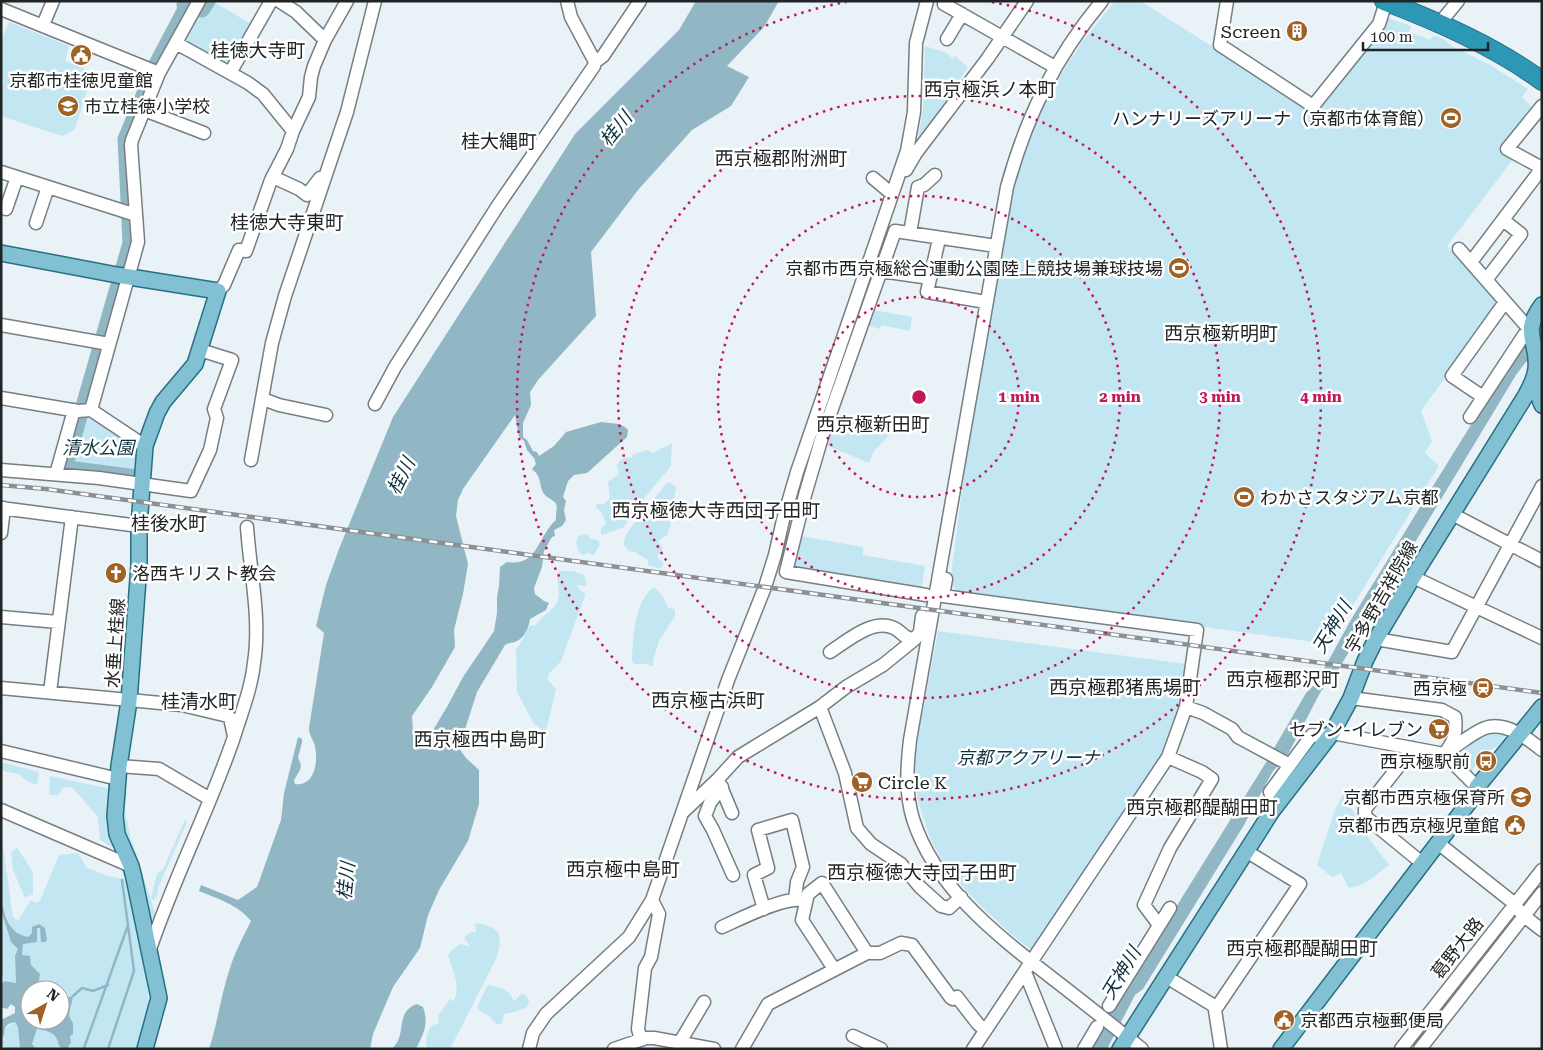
<svg xmlns="http://www.w3.org/2000/svg" width="1543" height="1050" viewBox="0 0 1543 1050" font-family="'Roboto Serif','Noto Sans JP',serif">
	<style>
		.green { fill: #c3e6f3 }
		.water { fill: #91b7c5; fill-rule: evenodd }
		.lines { fill: none; stroke-linecap: round; stroke-linejoin: round }
		.stream { stroke: #91b7c5; stroke-width: 2.5 }
		.river { stroke: #91b7c5; stroke-width: 15 }
		.minor-casing { stroke: #767e81; stroke-width: 15 }
		.major-casing { stroke: #296f83; stroke-width: 18 }
		.highway-casing { stroke: #296f83; stroke-width: 20 }
		.minor { stroke: #fff; stroke-width: 12 }
		.major { stroke: #81c1d3; stroke-width: 15 }
		.highway { stroke: #2d97b6; stroke-width: 18 }
		.rail-casing { stroke: #8a9093; stroke-width: 4.5 }
		.rail { stroke: #fff; stroke-width: 2.5; stroke-dasharray: 8; stroke-linecap: butt }
		.ring { fill: none; stroke: #c2185b; stroke-width: 2.5; stroke-dasharray: 2.5 5 }
		.labels { text-anchor: middle; dominant-baseline: central; stroke-width: 5; stroke-linejoin: round; paint-order: stroke }
		.poi-label { font-size: 18px; fill: #212425; stroke: #fff; text-anchor: end }
		.park-label { font-size: 18px; font-style: italic; fill: #0f333f; stroke: #fff }
		.street-label { font-size: 18px; fill: #212425; stroke: #fff }
		.neighbourhood-label { font-size: 19px; fill: #212425; stroke: #fff }
		.water-label { font-size: 19px; font-style: italic; fill: #0c313c; stroke: #fff }
		.centre { fill: #c2185b; stroke: #fff; stroke-width: 2.5 }
		.ring-label { font-size: 15px; text-anchor: middle; font-weight: bold; fill: #c2185b; stroke: #fff; stroke-width: 5; stroke-linejoin: round; paint-order: stroke }
	</style>
	<rect width="100%" height="100%" fill="#e9f2f6"/>
	<path class="green" d="M210,1H212L253,25L231,65L225,67L186,44L185,39L200,12L204,11Z
		M1115,1H1140L1313,110L1388,18L1411,26L1409,32L1430,40L1433,36C1440,36 1448,41 1452,46L1490,65L1528,89L1522,97L1534,109L1500,146L1514,158L1447,246L1498,305L1421,411L1432,441L1425,453L1439,466L1329,644L958,593L950,582L969,437L1001,251L1020,165L1036,120L1057,81L1082,42Z
		M9,22L69,46L65,61L93,72L75,129L62,136L1,116V41Z
		M925,46L947,53L953,59L955,56L968,67L958,82L962,86L921,142L918,140L923,110Z
		M872,310L912,317L910,331L881,325L880,329L866,325Z
		M836,415L897,427L874,451L869,463L826,445Z
		M83,416H86L136,445L140,453L138,474L69,465Z
		M672,443L671,466L642,501L638,509L623,528C615,529 608,535 601,534V529L606,523L602,513L596,507V504H604L610,498L608,482L618,475L619,470L616,466L621,460L627,457L632,458L633,454L648,450L653,453Z
		M670,482L676,487L670,527L667,535L658,541L663,549L657,557L664,563L660,569L648,565V560L635,552L629,551L623,544L626,535L635,522H644L648,514L647,508L665,485Z
		M587,534L591,539L598,540L600,544L594,555L588,553L583,555L579,552L576,543L578,536Z
		M800,536L863,547V555L925,566L922,586L917,589L792,567Z
		M559,571H573L584,575L587,586L576,585L580,590L585,593V596L561,661L549,674L547,679L556,689L545,735L539,727L534,724L517,692L516,649C523,642 525,633 530,625L535,626C541,615 555,611 558,599C561,590 555,580 559,571Z
		M654,587L662,595L668,608L675,609V616L659,641L653,660V666H651L648,664H634L632,661C633,638 634,602 654,587Z
		M938,631L1186,664L1178,716L1163,755L1032,950L1012,935L977,902L951,874L944,864L930,838L918,801L915,779L916,749Z
		M1494,734L1506,735L1499,745L1486,753L1471,771L1462,763C1459,747 1481,735 1494,734Z
		M1,762L39,772L37,784C27,785 23,774 14,773C9,772 6,772 1,770Z
		M50,776L111,789L120,852L100,840L98,817L72,787L63,788L58,796L49,794Z
		M125,789L127,792L125,812L130,835L156,916L149,923L123,826L122,811Z
		M1343,794L1370,840L1389,865C1378,873 1362,889 1348,887L1341,873L1332,877L1317,865L1334,812Z
		M185,820L187,822L158,888L157,896L154,900L151,898L157,874L163,869Z
		M1,832L13,917L18,921C23,914 25,907 31,900L37,903L40,901L59,855L78,853L87,868L108,876L130,880L148,991L149,1017L137,1049H70L68,1047L73,1023L69,1016L72,1006L61,1005L60,1007V990H32L31,988L39,981L31,965L22,955L23,943L37,928H40L47,939L45,928L39,924L33,927L32,933L28,937L21,935L10,927L1,899Z
		M17,848L26,861L33,873V894L25,898L13,870L11,852Z
		M1,910L11,941L19,949L15,956L16,983L5,981L1,984L4,980L1,972Z
		M475,923C501,927 504,934 496,959L450,1049H427C425,1038 427,1025 439,1023L438,1016L450,999L454,1001C461,987 453,970 448,956L451,951L460,944L470,946L464,938L471,932H476Z
		M490,985C504,989 507,988 514,1001L521,994L526,995L529,1001L527,1007L514,1012L504,1014L502,1024H496L489,1016L478,1010V1005L487,986Z
		M15,1022L18,1027L20,1049H6L1,1044C1,1034 5,1025 15,1022Z
		M37,1029C49,1031 57,1033 59,1046L63,1049H36L32,1044Z"/>
	<path class="water" d="M696,1H779L764,27L727,66L749,77L731,106L692,130L638,190L591,252L596,316L538,380L530,392L531,405L523,423V437L527,440L533,451L537,452L539,456L554,446L566,432L601,422L619,424L625,427L628,430L627,437L587,473L574,475L568,481L563,497L566,501L564,510L566,520L562,526L554,530L555,536L552,537L544,551L542,567L534,588L535,594L544,601L549,603L546,610L530,619C529,627 525,637 517,641C513,643 510,642 505,645L477,692L459,748L466,758L479,770V804L468,841L439,890L428,915L420,948L393,987L373,1034L370,1049H209C218,1022 221,994 230,968C235,952 243,937 251,921C237,904 218,899 199,891L201,885L238,900L257,887L281,820L284,793L298,737L302,739V743L298,757L301,765L300,770L294,780L295,784C316,787 319,758 314,743C312,738 309,734 309,728L324,633L316,626L326,585L339,549L393,417L575,134L679,30ZM515,415L519,437L524,441L527,450L534,458L536,464L532,469C543,478 538,484 544,494C547,498 554,500 556,504C558,509 555,515 556,520C537,537 538,567 507,562L500,567L499,586L497,597V613L494,631L463,677L448,705L432,732L418,741L413,732L412,716L432,687L455,647L454,630L463,594L468,564L456,516L458,500L463,489Z
		M1542,319V348L1525,363L1516,375L1335,675L1321,691L1286,758L1273,771L1244,825L1143,989L1135,995L1107,1049H1089L1114,1006L1134,979L1168,920L1265,764L1306,693L1316,683L1352,618L1425,499L1487,399L1499,382L1506,376L1517,355Z
		M1,899C6,917 7,932 28,937L32,933V927L39,924L45,928L47,940L45,942H41L40,928H37V942L23,944L22,955L30,956L31,965L40,974L39,981L30,990V1020H60L62,999L73,996L69,1016L73,1023V1034L70,1036L71,1043L68,1047L70,1049H63L59,1046C57,1033 49,1031 37,1029L32,1044L36,1049H20L18,1027L15,1022L8,1024L5,1028L4,1035L1,1038V1020L15,1013V1007L11,1004L7,1009L1,1007V984L5,981L16,983L15,956L18,949L11,942L1,910Z
		M417,1004L423,1007C429,1024 424,1033 416,1049H392C395,1045 398,1042 399,1038C404,1023 399,1011 417,1004Z"/>
	<g class="lines">
		<path class="stream" d="M73,996L82,988L93,991L108,985
			M84,1048L127,928
			M108,1049L134,971L122,880"/>
		<path class="river" d="M202,10L208,1
			M136,477L68,468L66,465L130,243L125,139L156,64L185,9L184,5"/>
		<g class="minor-casing">
			<path id="minor" d="M279,1L296,12L325,40
				M567,1L571,17L595,62
				M945,1L944,4L1055,67
				M1102,1C1055,58 1027,115 1007,187L910,740C907,766 905,793 913,819C935,888 997,935 1052,978C1082,1001 1112,1025 1142,1049
				M1227,1L1220,45L1313,106L1379,24L1386,2
				M1,9L159,73
				M1439,24L1458,1
				M43,25L53,1
				M947,39L962,14
				M176,43L248,83L263,94L293,131
				M230,73L271,1
				M1542,106L1507,149L1542,168
				M144,110L204,133
				M906,170L916,153L988,58L1027,1
				M1,172L136,215
				M273,177L299,189L307,195L320,178
				M873,178L892,194
				M6,209L17,177
				M36,223L48,187
				M910,233L918,187L924,185L935,175
				M939,239L927,292L986,302
				M1459,249L1530,330L1524,335L1470,417
				M1471,262L1542,168
				M881,271L930,278
				M1486,280L1521,234L1503,220
				M218,291L224,285L239,250L246,251L271,180L287,149L293,131L309,97L311,77L314,66L325,40L347,1
				M1,325L109,344
				M1483,397L1452,376L1505,302
				M1,398L78,411L91,410
				M263,399L279,405L326,415
				M375,404L395,367L497,207L594,66L595,62L603,56L640,1
				M145,446L91,410L138,242L131,145L132,140L159,73L199,1
				M251,460L272,343L285,296L347,112L375,1
				M1,470L99,478L191,491L210,450L217,418L214,409L232,360L200,350
				M56,474L74,410
				M1,508L139,526
				M1452,514L1542,561
				M1,533L4,508
				M1413,577L1542,638
				M946,579L943,596L1197,630L1186,707L1168,757L973,1049
				M926,595L786,572L805,495L822,437L895,231L996,246
				M1,617L58,622
				M1376,639L1452,652L1542,486
				M830,652C847,641 873,618 894,628C904,633 902,638 915,639
				M1,688L182,705L228,716L230,718L234,736
				M50,692L72,517
				M1351,698L1442,710L1455,717C1457,733 1454,742 1444,754
				M820,707L845,773L857,828L871,844L901,864L920,887L941,906L949,908L961,897
				M1186,707L1203,713L1232,729L1238,737L1290,765
				M1413,748L1365,809V814L1367,818L1422,863
				M1,751L118,779
				M1448,751C1460,744 1472,733 1485,728C1506,721 1527,738 1542,750
				M119,766L159,769L210,799
				M719,782L732,813
				M722,787L710,803L705,816L713,830L733,875
				M1276,805L1270,792L1312,735L1321,736L1332,733L1444,754L1477,787
				M1,810L131,866
				M682,813L718,779L738,757L820,707L846,687L883,665L915,639L920,632L922,616
				M1438,843L1510,900L1524,916L1542,930
				M764,909L754,875L768,868L758,830L792,820L803,867L797,882L795,899
				M1159,925L1144,905L1170,848L1212,779L1202,772L1168,757
				M722,927C740,919 783,897 801,900
				M149,952C173,880 208,812 233,740C241,714 251,690 254,663C261,618 250,572 247,527
				M834,969L802,920L808,894L822,883L867,953
				M1025,972L1056,1049
				M1165,976L1216,1007
				M1109,1006L1170,908
				M853,1036L881,1049
				M641,1040L638,1029L645,968L651,957L659,914L652,900
				M680,1042L704,1002
				M529,1049L533,1033L546,1014L629,937L652,900L728,680L765,587L775,555L783,520L797,472L907,151L914,112L916,43L927,1
				M614,1049L646,1038H654L714,1049
				M742,1049L768,1004L867,953H880L901,943L912,945L951,998L953,999L957,997L978,1024L985,1030
				M1084,1049L1097,1027
				M1221,1049L1215,1010L1300,884L1246,851
				M1401,1049L1542,870
				M1420,1049L1542,893"/>
		</g>
		<g class="major-casing">
			<path id="major" d="M1,253L117,275L218,291L195,364L163,402L157,413L145,446L139,526V565L129,701L119,766L115,816L117,834L131,866L134,878L159,998L145,1049
				M1533,380L1542,405
				M1120,1049L1272,811L1332,733L1351,698L1365,661L1376,639L1413,577L1526,395C1530,387 1535,379 1536,369C1539,339 1520,335 1542,305
				M1281,1049L1473,797L1477,787L1542,707"/>
		</g>
		<g class="highway-casing">
			<path id="highway" d="M1384,1C1437,21 1496,47 1542,81"/>
		</g>
		<use href="#minor" class="minor"/>
		<use href="#major" class="major"/>
		<use href="#highway" class="highway"/>
		<g class="rail-casing">
			<path id="rail" d="M1,485L46,489L1542,693"/>
		</g>
		<use href="#rail" class="rail"/>
	</g>
	<g class="ring">
		<circle cx="919" cy="397" r="100"/>
		<circle cx="919" cy="397" r="201"/>
		<circle cx="919" cy="397" r="301"/>
		<path d="M992 2A402 402 0 1 1 846 2"/>
	</g>
	<defs>
		<g id="building-disc" transform="scale(1.125)"><circle r="9.5" fill="#9f6226" stroke="#fff"/><path d="M-4-6H4V6H1V3H-1V6H-4ZM-2.5-4.3h1.7v1.8h-1.7ZM.8-4.3h1.7v1.8H.8ZM-2.5-1h1.7V.8h-1.7ZM.8-1h1.7V.8H.8Z" fill="#fff"/></g>
		<g id="civic-disc" transform="scale(1.125)"><circle r="9.5" fill="#9f6226" stroke="#fff"/><path d="M-.6-6.5H3V-4.5H.6V-3L4-1V1h2V6H-6V1h2V-1L-.6-3ZM-1.2 2.5V6h2.4V2.5Z" fill="#fff"/></g>
		<g id="school-disc" transform="scale(1.125)"><circle r="9.5" fill="#9f6226" stroke="#fff"/><path d="M0-5L7-2L0 1L-7-2ZM-4 1L0 2.5L4 1V4Q0 6-4 4Z" fill="#fff"/></g>
		<g id="stadium-disc" transform="scale(1.125)"><circle r="9.5" fill="#9f6226" stroke="#fff"/><path d="M0-5a6.5 5 0 1 0 0 10a6.5 5 0 1 0 0-10ZM-3.5-1.8h7v3.6h-7Z" fill="#fff"/></g>
		<g id="church-disc" transform="scale(1.125)"><circle r="9.5" fill="#9f6226" stroke="#fff"/><path d="M-1.2-6h2.4v3.5h3.3v2.4h-3.3V6h-2.4V-.1h-3.3v-2.4h3.3Z" fill="#fff"/></g>
		<g id="station-disc" transform="scale(1.125)"><circle r="9.5" fill="#9f6226" stroke="#fff"/><path d="M-3-6H3Q5-6 5-4V2Q5 4 3 4L4.5 6H3L1.5 4h-3L-3 6H-4.5L-3 4Q-5 4-5 2V-4Q-5-6-3-6ZM-3.5-4v3h7v-3ZM-3.5 1v1.5H-2V1ZM2 1v1.5H3.5V1Z" fill="#fff"/></g>
		<g id="supermarket-disc" transform="scale(1.125)"><circle r="9.5" fill="#9f6226" stroke="#fff"/><path d="M-6-5.5h2.5l.6 2H6L4.5 2H-2.5L-4.4-4H-6ZM-1.5 3.2a1.3 1.3 0 1 0 .1 0ZM3 3.2a1.3 1.3 0 1 0 .1 0Z" fill="#fff"/></g>
		<g id="bus-disc" transform="scale(1.125)"><circle r="9.5" fill="#9f6226" stroke="#fff"/><path d="M-5-6H5V4H4V6H2V4H-2V6H-4V4H-5ZM-3.5-4V0h7V-4ZM-3.5 1.2v1.5H-2V1.2ZM2 1.2v1.5H3.5V1.2Z" fill="#fff"/></g>
	</defs>
	<g fill-rule="evenodd">
		<use href="#building-disc" x="1297" y="31"/>
		<use href="#civic-disc" x="81" y="55"/>
		<use href="#school-disc" x="68" y="106"/>
		<use href="#stadium-disc" x="1451" y="118"/>
		<use href="#stadium-disc" x="1179" y="268"/>
		<use href="#stadium-disc" x="1244" y="497"/>
		<use href="#church-disc" x="116" y="573"/>
		<use href="#station-disc" x="1483" y="688"/>
		<use href="#supermarket-disc" x="1439" y="729"/>
		<use href="#bus-disc" x="1486" y="761"/>
		<use href="#supermarket-disc" x="862" y="782"/>
		<use href="#school-disc" x="1521" y="797"/>
		<use href="#civic-disc" x="1515" y="825"/>
		<use href="#civic-disc" x="1284" y="1020"/>
	</g>
	<g class="labels">
		<g class="poi-label">
			<text x="1281" y="31">Screen</text>
			<text x="81" y="80" text-anchor="middle">京都市桂徳児童館</text>
			<text x="84" y="106" text-anchor="start">市立桂徳小学校</text>
			<text x="1435" y="118">ハンナリーズアリーナ（京都市体育館）</text>
			<text x="1163" y="268">京都市西京極総合運動公園陸上競技場兼球技場</text>
			<text x="1260" y="497" text-anchor="start">わかさスタジアム京都</text>
			<text x="132" y="573" text-anchor="start">洛西キリスト教会</text>
			<text x="1467" y="688">西京極</text>
			<text x="1423" y="729">セブン-イレブン</text>
			<text x="1470" y="761">西京極駅前</text>
			<text x="878" y="782" text-anchor="start">Circle K</text>
			<text x="1505" y="797">京都市西京極保育所</text>
			<text x="1499" y="825">京都市西京極児童館</text>
			<text x="1300" y="1020" text-anchor="start">京都西京極郵便局</text>
		</g>
		<g class="park-label">
			<text x="98" y="447">清水公園</text>
			<text x="1028" y="757">京都アクアリーナ</text>
		</g>
		<g class="street-label">
			<text transform="translate(1381 597) rotate(-60)">宇多野吉祥院線</text>
			<text transform="translate(115 643) rotate(-86)">水垂上桂線</text>
			<text transform="translate(1457 948) rotate(-52)">葛野大路</text>
		</g>
		<g class="neighbourhood-label">
			<text x="258" y="50">桂徳大寺町</text>
			<text x="990" y="89">西京極浜ノ本町</text>
			<text x="499" y="141">桂大縄町</text>
			<text x="781" y="158">西京極郡附洲町</text>
			<text x="287" y="222">桂徳大寺東町</text>
			<text x="1221" y="333">西京極新明町</text>
			<text x="873" y="424">西京極新田町</text>
			<text x="716" y="510">西京極徳大寺西団子田町</text>
			<text x="169" y="523">桂後水町</text>
			<text x="1283" y="679">西京極郡沢町</text>
			<text x="1125" y="687">西京極郡猪馬場町</text>
			<text x="708" y="700">西京極古浜町</text>
			<text x="199" y="701">桂清水町</text>
			<text x="480" y="739">西京極西中島町</text>
			<text x="1202" y="807">西京極郡醍醐田町</text>
			<text x="623" y="869">西京極中島町</text>
			<text x="922" y="872">西京極徳大寺団子田町</text>
			<text x="1302" y="948">西京極郡醍醐田町</text>
		</g>
		<g class="water-label">
			<text transform="translate(616 129) rotate(-51)">桂川</text>
			<text transform="translate(401 476) rotate(-63)">桂川</text>
			<text transform="translate(1332 627) rotate(-59)">天神川</text>
			<text transform="translate(346 881) rotate(-84)">桂川</text>
			<text transform="translate(1121 973) rotate(-59)">天神川</text>
		</g>
	</g>
	<circle cx="919" cy="397" r="8" class="centre"/>
	<g class="ring-label">
		<text x="1019" y="402">1 min</text>
		<text x="1120" y="402">2 min</text>
		<text x="1220" y="402">3 min</text>
		<text x="1321" y="402">4 min</text>
	</g>
	<rect width="1543" height="1050" fill="none" stroke="#212425" stroke-width="5"/>
	<g transform="translate(45 1005) rotate(39)"><circle r="24" fill="#ffffff" stroke="#a6a7a8"/>
	<path d="M0-4L9 19L0 12L-9 19Z" fill="#9f6226"/>
	<text y="-8" font-size="14" font-weight="bold" text-anchor="middle" fill="#212425">N</text>
	</g>
	<path d="M1363 42v8h125v-8" fill="none" stroke="#212425" stroke-width="2.5"/>
	<text x="1370" y="42" font-size="15" fill="#212425" stroke="#ffffff" stroke-width="4" paint-order="stroke">100 m</text>
</svg>
